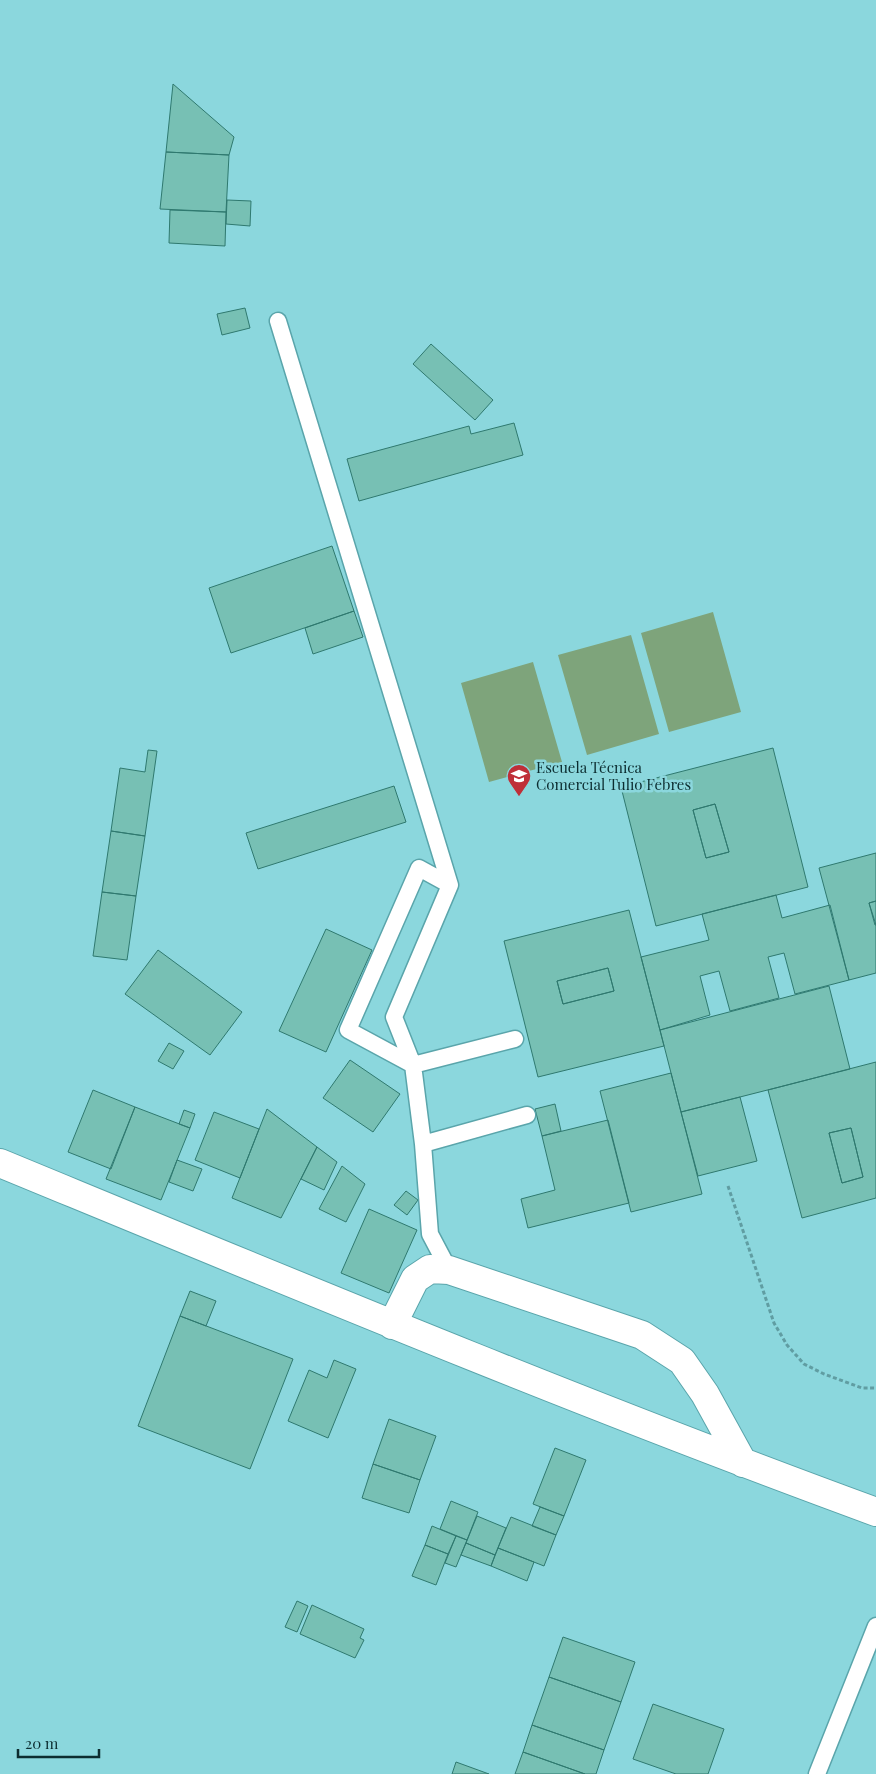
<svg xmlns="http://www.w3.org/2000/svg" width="876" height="1774" viewBox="0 0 876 1774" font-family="'Playfair Display',serif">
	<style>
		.green { fill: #7ea47b }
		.building { fill: #77c0b4; stroke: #2f796f; fill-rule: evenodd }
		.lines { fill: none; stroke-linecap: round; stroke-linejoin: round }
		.service-casing { stroke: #5aa5ab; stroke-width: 19 }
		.minor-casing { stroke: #5aa5ab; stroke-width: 30 }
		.path { stroke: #609da2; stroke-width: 3; stroke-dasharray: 4 2.5; stroke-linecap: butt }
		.service { stroke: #fff; stroke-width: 16 }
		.minor { stroke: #fff; stroke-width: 28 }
		.labels { text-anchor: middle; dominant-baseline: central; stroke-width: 5; stroke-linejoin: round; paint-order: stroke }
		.poi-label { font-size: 15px; fill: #0c2d30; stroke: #8bd7dd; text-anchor: start }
	</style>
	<rect width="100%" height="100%" fill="#8bd7dd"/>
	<path class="green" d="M713,612L741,712L669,732L641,633Z
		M631,635L659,734L587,755L558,655Z
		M533,662L562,762L489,782L461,683Z"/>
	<path class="building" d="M173,84L234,137L229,155L166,152Z
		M166,152L229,155L226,212L160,209Z
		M227,200L251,201L250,226L226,224Z
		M170,210L226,212L225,246L169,243Z
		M245,308L250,328L222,335L217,314Z
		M431,344L493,400L475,420L413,364Z
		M514,423L523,455L359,501L347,459L469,426L471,434Z
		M332,546L354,611L231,653L209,588Z
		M354,611L363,637L313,654L305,628Z
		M773,748L808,887L656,926L621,787ZM715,804L729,852L706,858L693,810Z
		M148,750L157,751L145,836L111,831L120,768L145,772Z
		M394,786L406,822L258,869L246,833Z
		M715,804L729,852L706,858L693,810Z
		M111,831L145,836L136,896L102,892Z
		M876,853V901L869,903L876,925V973L849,980L819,868Z
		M102,892L136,896L127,960L93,956Z
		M776,895L782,918L830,905L849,980L795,994L784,953L768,957L779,998L730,1011L719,971L700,976L710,1015L660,1030L641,957L709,940L702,914Z
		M876,901V925H875L869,903Z
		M629,910L664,1046L538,1077L504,941ZM608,968L614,991L563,1004L557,981Z
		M326,929L372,950L326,1052L279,1031Z
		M158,950L242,1012L210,1055L125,994Z
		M608,968L614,991L563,1004L557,981Z
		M829,986L850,1069L681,1112L660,1030Z
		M169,1043L184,1051L173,1069L158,1061Z
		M350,1060L400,1094L373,1132L323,1098Z
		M876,1062V1198L802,1218L768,1090ZM851,1128L863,1177L842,1183L829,1133Z
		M671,1073L702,1194L631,1212L600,1091Z
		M93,1090L135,1107L111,1169L68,1152Z
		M740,1097L757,1161L698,1176L681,1112Z
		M555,1104L561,1131L542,1136L535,1109Z
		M135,1107L190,1128L161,1200L106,1179Z
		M267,1109L317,1147L281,1218L232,1198Z
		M184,1110L195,1114L190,1128L179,1124Z
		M214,1112L259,1129L240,1178L195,1160Z
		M608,1120L629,1203L528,1228L521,1199L555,1190L542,1136Z
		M851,1128L863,1177L842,1183L829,1133Z
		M317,1147L337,1162L324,1190L301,1179Z
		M177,1160L202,1169L193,1191L169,1182Z
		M342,1166L365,1184L346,1222L319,1209Z
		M406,1191L418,1200L407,1215L394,1205Z
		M369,1209L417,1230L389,1293L341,1273Z
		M190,1291L216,1301L206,1326L180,1316Z
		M180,1316L293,1359L250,1469L138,1426Z
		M334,1360L356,1369L328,1438L288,1421L309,1370L327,1378Z
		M389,1419L436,1436L420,1480L373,1464Z
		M555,1448L586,1460L564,1516L533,1504Z
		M373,1464L420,1480L409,1513L362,1498Z
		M451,1501L478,1512L467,1540L440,1529Z
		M540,1507L564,1516L556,1535L532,1526Z
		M477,1516L506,1528L495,1555L466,1543Z
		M511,1517L556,1535L544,1566L498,1548Z
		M432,1526L456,1536L448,1554L425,1545Z
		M456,1536L467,1540L456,1567L445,1563Z
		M466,1543L495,1555L491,1566L461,1555Z
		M425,1545L448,1554L436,1585L412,1576Z
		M498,1548L534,1562L527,1581L491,1566Z
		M297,1601L308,1606L297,1632L285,1627Z
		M312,1605L364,1629L360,1638L364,1640L355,1658L300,1634Z
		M563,1637L635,1662L621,1702L549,1677Z
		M549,1677L621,1702L604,1750L532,1725Z
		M653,1704L724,1729L708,1774H676L633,1759Z
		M532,1725L604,1750L596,1774H585L523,1752Z
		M523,1752L585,1774H515Z
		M456,1762L489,1774H452Z"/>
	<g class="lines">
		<g class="service-casing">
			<path id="service" d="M278,321L450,885L394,1017L413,1065L423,1144L430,1234L449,1270
				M450,885L419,868L348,1030L413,1065L515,1039
				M423,1144L527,1115
				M817,1774L876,1626"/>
		</g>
		<g class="minor-casing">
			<path id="minor" d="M0,1163C291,1283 581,1404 876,1512
				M392,1325L415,1279L430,1269L449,1270L642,1335L682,1361L705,1394L743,1463"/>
		</g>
		<path class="path" d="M728,1186L774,1323L787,1345L804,1364L824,1374L862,1388H876"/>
		<use href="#service" class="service"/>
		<use href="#minor" class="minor"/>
	</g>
	<defs>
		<g id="school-pin" transform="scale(1.25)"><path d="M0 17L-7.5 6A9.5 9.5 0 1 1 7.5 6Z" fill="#bf2f38" stroke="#8bd7dd"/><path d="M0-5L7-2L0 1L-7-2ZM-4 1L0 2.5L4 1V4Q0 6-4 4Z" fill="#fff"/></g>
	</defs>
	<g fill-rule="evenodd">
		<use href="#school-pin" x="519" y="776"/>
	</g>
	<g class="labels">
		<g class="poi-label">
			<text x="536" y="767">Escuela Técnica<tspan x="536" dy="17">Comercial Tulio Febres</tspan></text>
		</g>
	</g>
	<path d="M18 1749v8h81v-8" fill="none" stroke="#0c2d30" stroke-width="2.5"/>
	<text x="25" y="1749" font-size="15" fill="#0c2d30" stroke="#8bd7dd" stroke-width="4" paint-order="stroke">20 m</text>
</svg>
